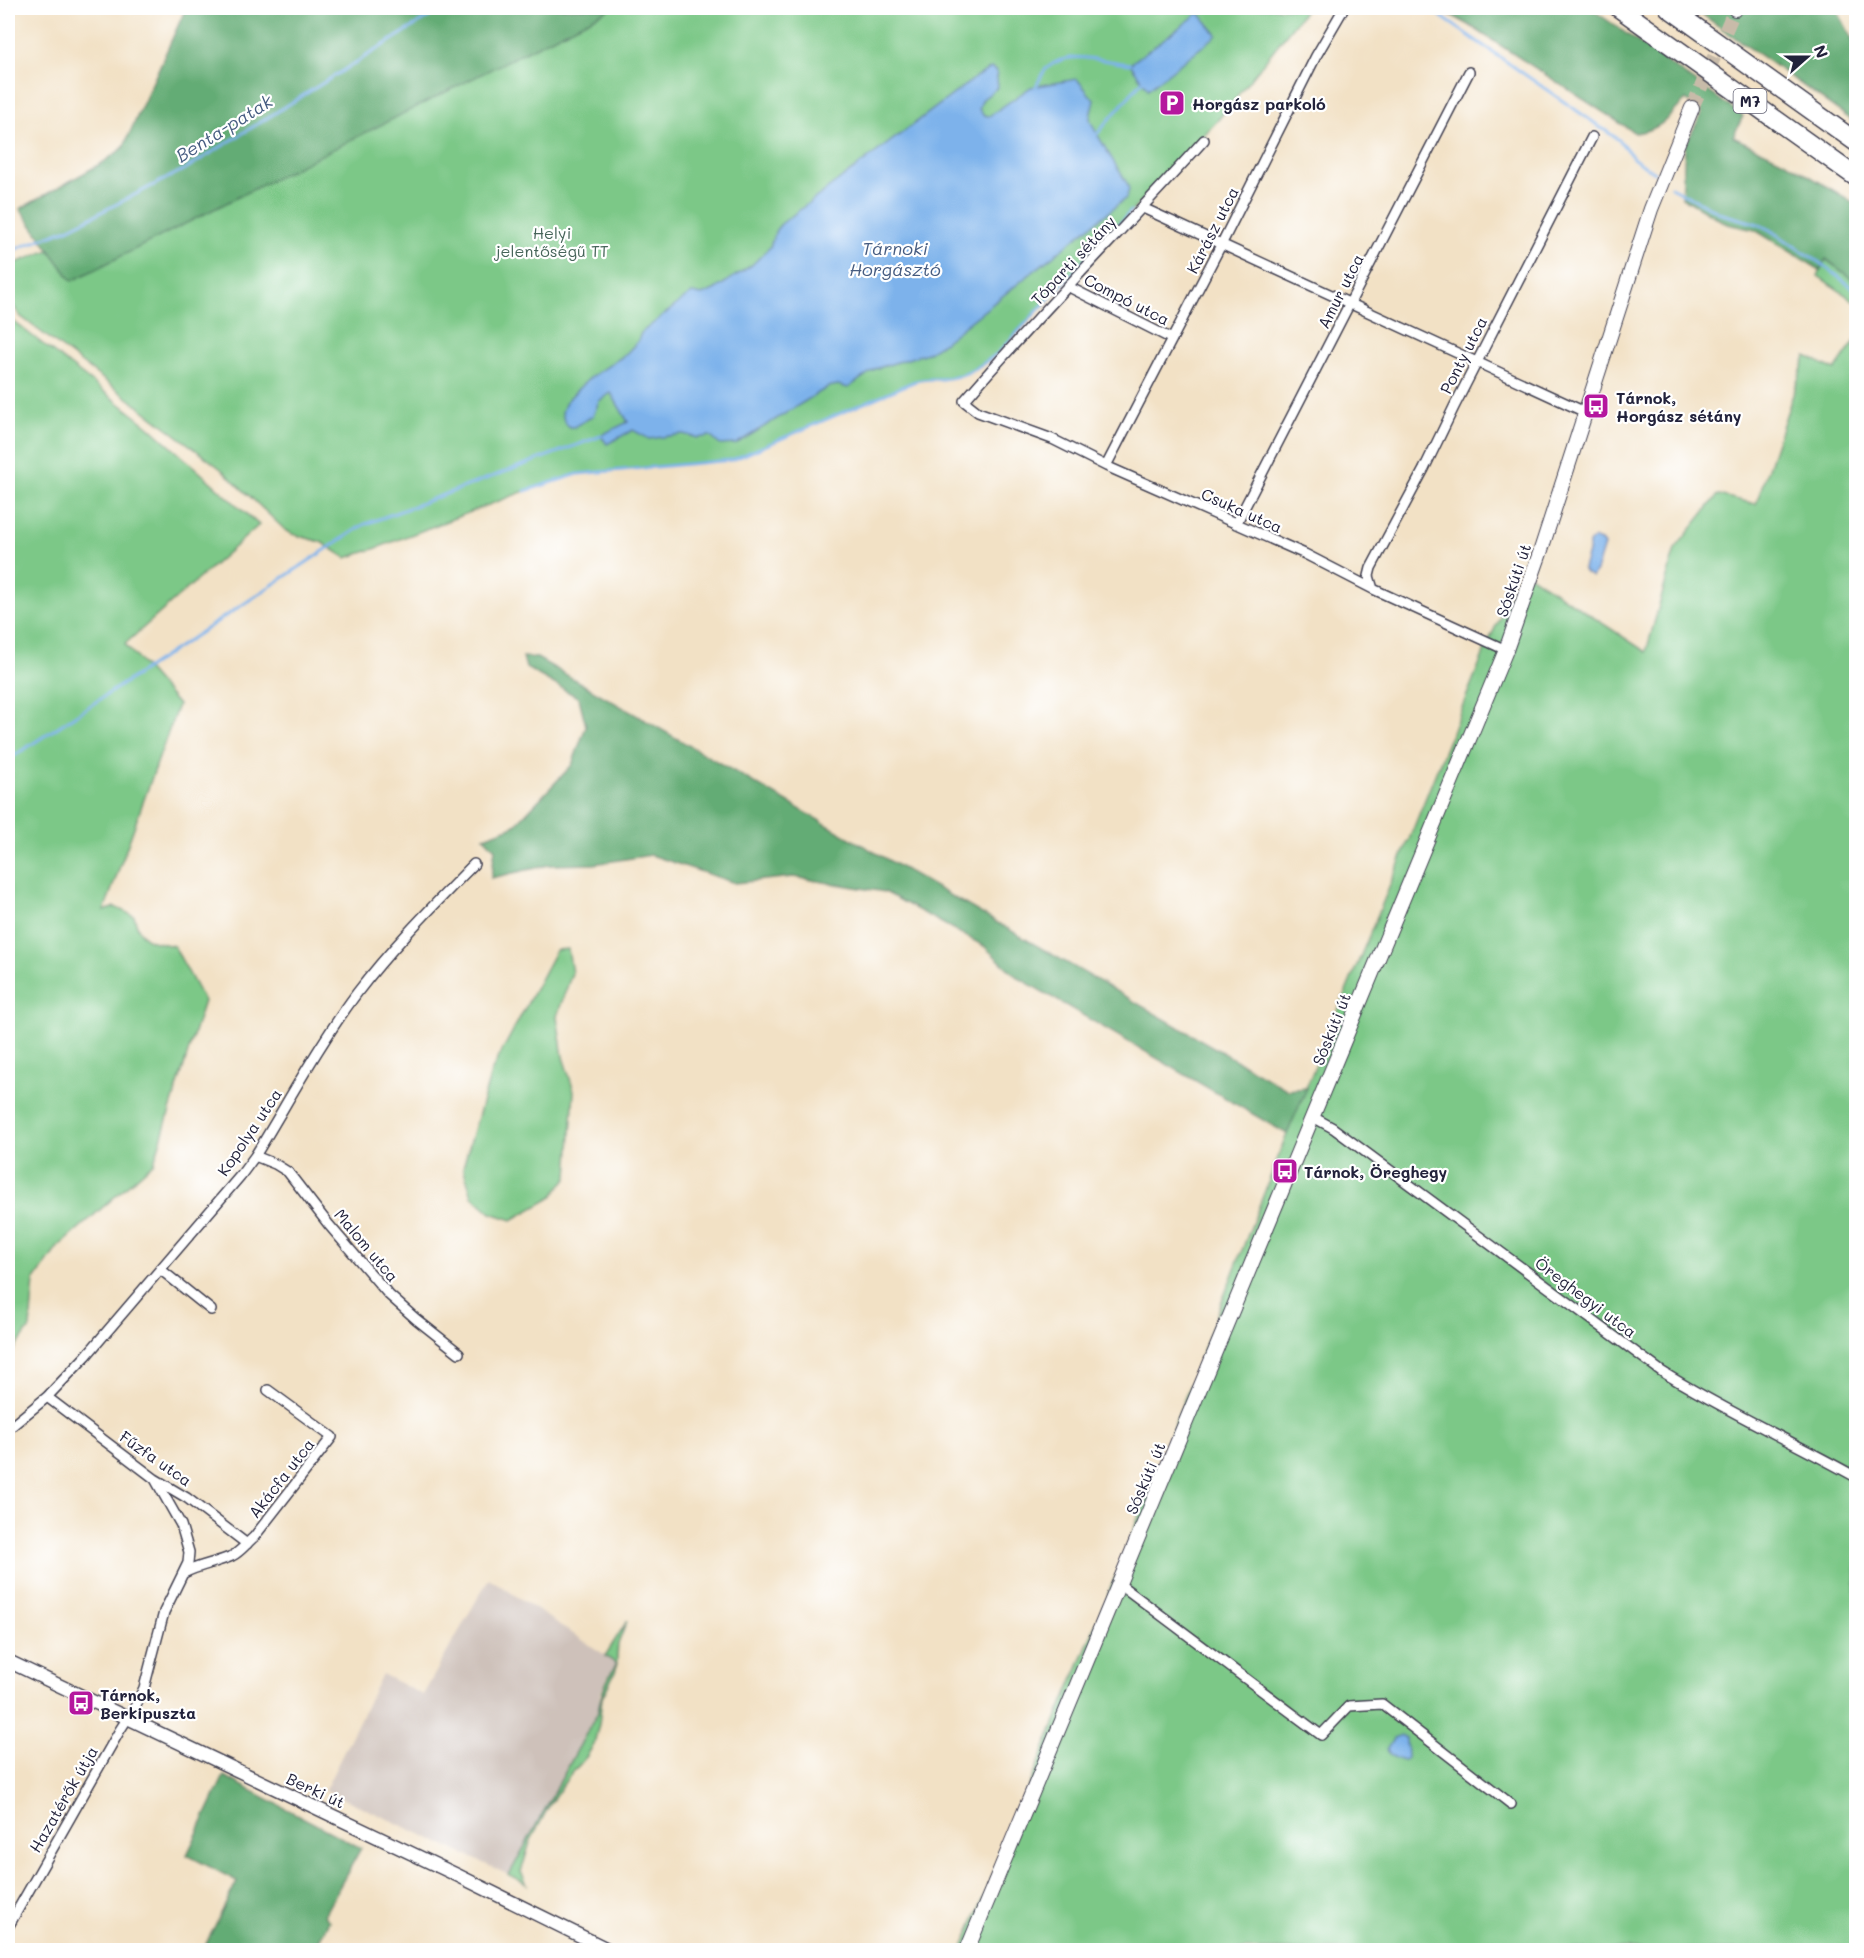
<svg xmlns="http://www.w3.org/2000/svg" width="1864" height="1958" viewBox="0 0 1864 1958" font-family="Mali,sans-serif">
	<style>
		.industrial { fill: #cec1ba }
		.green { fill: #7bc887; stroke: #4e7561; stroke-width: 1.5 }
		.forest { fill: #64ac74; stroke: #436758; stroke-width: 1.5 }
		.water { fill: #7db2eb; stroke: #506a93; stroke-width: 1.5 }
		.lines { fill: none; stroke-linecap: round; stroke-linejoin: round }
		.stream { stroke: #7db2eb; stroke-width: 3 }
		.secondary-tunnel { stroke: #c8bba9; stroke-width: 14; stroke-dasharray: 14 7; stroke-linecap: butt }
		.minor-casing { stroke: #413f50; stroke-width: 12 }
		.tertiary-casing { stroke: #413f50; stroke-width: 15 }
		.secondary-casing { stroke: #413f50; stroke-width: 16 }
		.motorway-casing { stroke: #413f50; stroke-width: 21 }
		.minor { stroke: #fff; stroke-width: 9 }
		.tertiary { stroke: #fff; stroke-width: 12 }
		.secondary { stroke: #fff; stroke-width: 14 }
		.motorway { stroke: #fff; stroke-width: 18 }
		.labels { text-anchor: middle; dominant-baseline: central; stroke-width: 4.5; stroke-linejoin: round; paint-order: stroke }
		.shield { fill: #fff; stroke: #646476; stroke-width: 1.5 }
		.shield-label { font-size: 15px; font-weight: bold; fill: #22223b }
		.poi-label { font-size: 16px; font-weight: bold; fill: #22223b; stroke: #fff; text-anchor: start }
		.street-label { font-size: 16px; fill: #22223b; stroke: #fff }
		.park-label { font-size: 16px; fill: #466459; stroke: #fff }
		.water-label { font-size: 18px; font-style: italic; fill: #465c81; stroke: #fff }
	</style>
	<rect width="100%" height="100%" fill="#fff"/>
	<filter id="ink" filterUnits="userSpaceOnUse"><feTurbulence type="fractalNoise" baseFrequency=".0167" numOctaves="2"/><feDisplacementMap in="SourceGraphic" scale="12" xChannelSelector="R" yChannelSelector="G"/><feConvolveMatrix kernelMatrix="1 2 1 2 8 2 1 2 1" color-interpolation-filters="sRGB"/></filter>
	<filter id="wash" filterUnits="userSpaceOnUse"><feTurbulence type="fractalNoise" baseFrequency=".008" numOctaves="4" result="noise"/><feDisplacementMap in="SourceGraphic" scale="24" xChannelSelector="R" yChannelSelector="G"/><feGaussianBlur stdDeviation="1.35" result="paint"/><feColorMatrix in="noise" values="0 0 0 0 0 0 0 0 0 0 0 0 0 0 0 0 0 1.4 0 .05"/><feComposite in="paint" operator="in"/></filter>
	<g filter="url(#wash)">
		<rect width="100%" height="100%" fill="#f2e1c5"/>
		<path class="industrial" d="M489,1578L617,1663L607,1678L600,1694L598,1712L509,1875L325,1790L382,1674L423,1695Z"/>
		<path class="green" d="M485,8H1307L1218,120L998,353C981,366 965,377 942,379C931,379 923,378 913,382L732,460L578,474L525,491L374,549L346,558L321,542L292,534L284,529L221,469L20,316L8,298V266L134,217Z
			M1825,259L1856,282V302L1818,276Z
			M8,317L147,425L259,525L125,644L178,705L104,911L115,907L134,916C141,943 149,940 174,946L204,1001L154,1162L58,1247L34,1281L30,1328L8,1358Z
			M1856,340V1950H962L1120,1565L1287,1134L1410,837L1487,645L1522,570L1646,652L1675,549L1718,495L1756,504L1806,356L1835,370Z
			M568,949L572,973L557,1016L563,1057L574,1091L568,1177L551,1198L512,1220L491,1213L472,1196L463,1167L492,1070L556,950Z
			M627,1621L618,1644L616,1670L602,1698L599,1724L594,1744L587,1756L567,1779L550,1804L530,1842L521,1872L527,1884L509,1875L598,1712C601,1693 606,1680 617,1664L605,1656Z"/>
		<path class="forest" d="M186,8H612L72,281L20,209L102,163L123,148Z
			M1438,8H1590L1743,116L1733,137L1786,162L1856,204V282L1826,259L1820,270L1755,230L1727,224L1682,197L1685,146L1702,113L1686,100C1666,118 1664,129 1635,133L1469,25Z
			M1693,8H1836L1856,46V123Z
			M523,657L537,658L1288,1090L1307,1088L1287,1134L1017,977L984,946L885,892L793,877L735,883L651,855L594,864L549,865L491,878L495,849L484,837L514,826L572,765L586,726L579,698L526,668Z
			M224,1776L361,1848L324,1915L329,1921L314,1950H203L237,1881L187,1855Z"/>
		<path class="water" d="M1199,13L1217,35L1148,89L1130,64Z
			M991,68L996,71L998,87L982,100L979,109L983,115L989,116L1031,87L1077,79L1094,100C1093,106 1090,113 1090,119C1090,125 1122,175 1128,185L1129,190L1126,198L942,344L927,353L875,369L848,388L838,385L828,387L736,444L720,445L710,436L698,438L683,434L649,439L633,430L607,444L601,436L603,434L628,422L611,393L599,401L593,416L574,427H569L564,421L562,412L566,402L577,390L591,377L625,355L638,341L641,333L685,298L692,293L702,295L714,290L752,265L770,247L776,230L781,224L979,75Z
			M1594,539L1601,541L1604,545L1596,571L1592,577L1586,573L1583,569C1585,559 1590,552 1589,543Z
			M1401,1735L1406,1739L1407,1758L1403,1761C1396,1759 1388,1756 1387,1748L1393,1738Z"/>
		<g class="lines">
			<path class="stream" d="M1429,8L1619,140L1634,159L1655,173
				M1035,88C1040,81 1041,73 1047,68C1069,48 1104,62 1130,64
				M1097,134L1142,81
				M1671,187L1722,214L1758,224L1770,230L1820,263L1856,290
				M8,252L70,228L187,168L443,8
				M525,491L578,474L732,460L913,382C923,378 931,379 942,379C964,378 981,366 998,353L1131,211
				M8,760L363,525L601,436"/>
		</g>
	</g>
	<g filter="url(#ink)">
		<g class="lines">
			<path class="secondary-tunnel" d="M1692,108L1735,9"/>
			<g class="minor-casing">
				<path id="minor" d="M1204,140C1125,228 1041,311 964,401L978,412L1052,439L1106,466L1305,554L1373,589L1506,650
					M1143,208L1585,412
					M1069,287L1172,339
					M1106,466L1222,243L1316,56L1344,8
					M1236,524L1469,72
					M1373,589L1369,576L1371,568L1424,469L1454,407L1592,137
					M1313,1117L1333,1128L1661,1371C1723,1410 1792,1441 1856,1477
					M255,1156L275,1164L288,1172L329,1225L389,1295L416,1319L459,1353
					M160,1269L211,1310
					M47,1397L155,1479L187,1498L247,1544
					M8,1429L47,1397L86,1356L241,1175L255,1156C288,1102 319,1044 357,993C392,947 433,906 474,864
					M184,1573C199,1565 216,1563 232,1556C240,1552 247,1543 254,1537L332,1437L268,1390
					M1118,1583L1321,1735L1349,1706L1382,1704L1511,1804
					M8,1927L120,1730L136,1705L144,1688L164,1612L188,1563L189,1552L181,1525L155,1479"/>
			</g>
			<g class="tertiary-casing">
				<path id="tertiary" d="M8,1661L459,1876L609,1950"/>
			</g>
			<g class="secondary-casing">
				<path id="secondary" d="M1735,9L1736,8
					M967,1950L1506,650L1540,553L1651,209L1692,108"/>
			</g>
			<g class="motorway-casing">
				<path id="motorway" d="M1619,8L1856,177
					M1669,8L1856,142"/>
			</g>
			<use href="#minor" class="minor"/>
			<use href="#tertiary" class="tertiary"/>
			<use href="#secondary" class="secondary"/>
			<use href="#motorway" class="motorway"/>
		</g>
	</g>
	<defs>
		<g id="parking-square" transform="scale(1.35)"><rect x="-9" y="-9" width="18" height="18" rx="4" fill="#b5179e" stroke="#fff"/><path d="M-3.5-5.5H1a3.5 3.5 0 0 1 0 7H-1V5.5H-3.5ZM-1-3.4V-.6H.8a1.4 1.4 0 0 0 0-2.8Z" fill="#fff"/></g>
		<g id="bus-square" transform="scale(1.35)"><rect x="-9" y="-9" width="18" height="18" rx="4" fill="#b5179e" stroke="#fff"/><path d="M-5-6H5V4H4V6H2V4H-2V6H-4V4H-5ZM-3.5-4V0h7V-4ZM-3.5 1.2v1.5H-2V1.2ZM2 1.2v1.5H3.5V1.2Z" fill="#fff"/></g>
	</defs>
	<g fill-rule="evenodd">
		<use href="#parking-square" x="1172" y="103"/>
		<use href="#bus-square" x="1596" y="406"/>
		<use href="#bus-square" x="1285" y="1171"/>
		<use href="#bus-square" x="81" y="1703"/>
	</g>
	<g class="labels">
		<rect class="shield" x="1733.5" y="89" width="33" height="24" rx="4.5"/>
		<g class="shield-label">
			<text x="1750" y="101">M7</text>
		</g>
		<g class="poi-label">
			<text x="1192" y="103">Horgász parkoló</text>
			<text x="1616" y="397">Tárnok,<tspan x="1616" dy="18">Horgász sétány</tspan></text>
			<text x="1304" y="1171">Tárnok, Öreghegy</text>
			<text x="100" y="1694">Tárnok,<tspan x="100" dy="18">Berkipuszta</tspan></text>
		</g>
		<g class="street-label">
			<text transform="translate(1212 230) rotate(-63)">Kárász utca</text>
			<text transform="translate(1073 260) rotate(-47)">Tóparti sétány</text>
			<text transform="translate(1340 291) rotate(-63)">Amur utca</text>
			<text transform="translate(1127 299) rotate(27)">Compó utca</text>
			<text transform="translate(1463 355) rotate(-63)">Ponty utca</text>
			<text transform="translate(1242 510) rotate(24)">Csuka utca</text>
			<text transform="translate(1513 580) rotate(-71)">Sóskúti út</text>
			<text transform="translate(1331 1029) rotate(-68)">Sóskúti út</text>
			<text transform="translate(249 1132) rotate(-56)">Kopolya utca</text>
			<text transform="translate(367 1245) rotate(50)">Malom utca</text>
			<text transform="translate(1586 1297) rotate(37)">Öreghegyi utca</text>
			<text transform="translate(156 1458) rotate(35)">Fűzfa utca</text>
			<text transform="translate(281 1478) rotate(-52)">Akácfa utca</text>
			<text transform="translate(1145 1478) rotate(-67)">Sóskúti út</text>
			<text transform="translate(316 1790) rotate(25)">Berki út</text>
			<text transform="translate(63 1799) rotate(-60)">Hazatérők útja</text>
		</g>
		<g class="park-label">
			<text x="552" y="232">Helyi<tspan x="552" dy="18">jelentőségű TT</tspan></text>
		</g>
		<g class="water-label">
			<text transform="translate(224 128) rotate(-32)">Benta-patak</text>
			<text x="895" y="248">Tárnoki<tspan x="895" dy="21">Horgásztó</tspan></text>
		</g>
	</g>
	<rect width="1864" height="1958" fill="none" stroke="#fff" stroke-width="30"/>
	<g transform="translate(1807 57) rotate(69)" stroke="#ffffff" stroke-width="4.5" paint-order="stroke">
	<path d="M0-4.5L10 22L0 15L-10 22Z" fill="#22223b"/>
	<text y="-9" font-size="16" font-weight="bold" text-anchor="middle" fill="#22223b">N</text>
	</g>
</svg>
